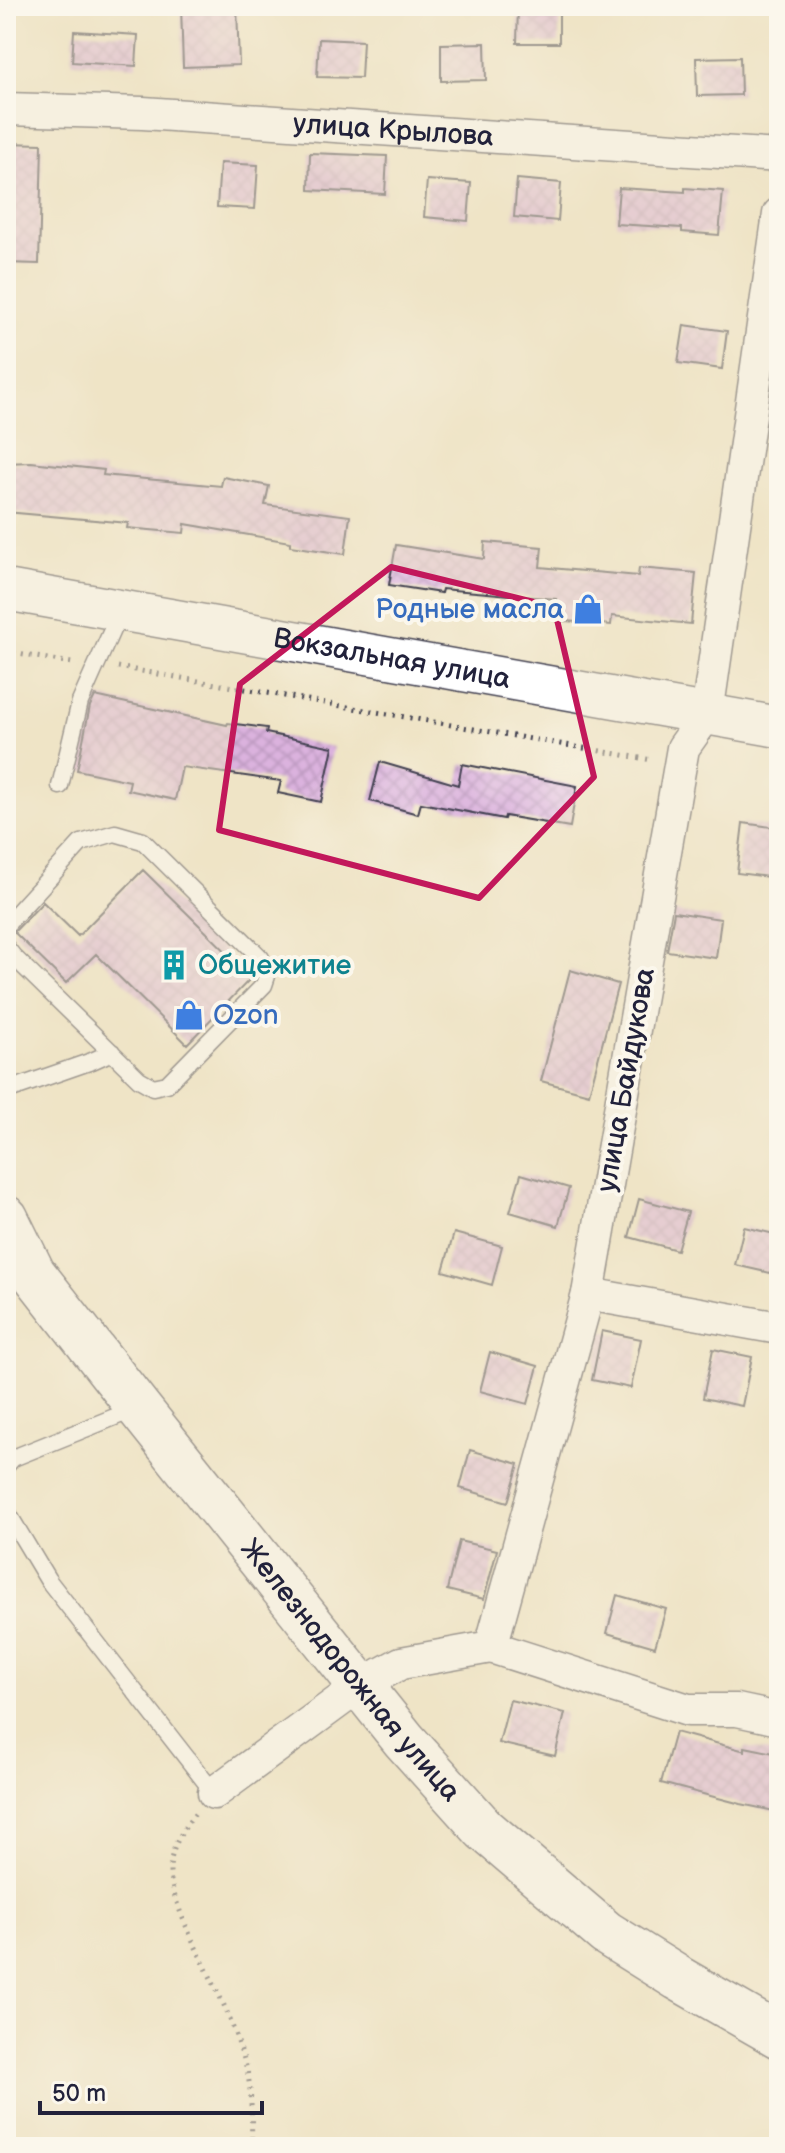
<svg xmlns="http://www.w3.org/2000/svg" width="785" height="2153" viewBox="0 0 785 2153" font-family="'Balsamiq Sans',sans-serif">
	<style>
		.building { fill: url(#building-cross-hatch) }
		.lines { fill: none; stroke-linecap: round; stroke-linejoin: round }
		.service-casing { stroke: #413f50; stroke-width: 19 }
		.minor-casing { stroke: #413f50; stroke-width: 35 }
		.tertiary-casing { stroke: #413f50; stroke-width: 43 }
		.primary-casing { stroke: #413f50; stroke-width: 47 }
		.path { stroke: #413f50; stroke-width: 5; stroke-dasharray: 2 6; stroke-linecap: butt }
		.service { stroke: #fff; stroke-width: 16 }
		.minor { stroke: #fff; stroke-width: 32 }
		.tertiary { stroke: #fff; stroke-width: 40 }
		.primary { stroke: #fff; stroke-width: 44 }
		.marked { fill: none; stroke: #c2185b; stroke-width: 6; stroke-linejoin: round }
		.labels { text-anchor: middle; dominant-baseline: central; stroke-width: 8; stroke-linejoin: round; paint-order: stroke }
		.street-label { font-size: 28px; fill: #22223b; stroke: #fbf7ec }
		.shop-label { font-size: 28px; fill: #366cbe; stroke: #fbf7ec; text-anchor: end }
		.culture-label { font-size: 28px; fill: #0d838f; stroke: #fbf7ec; text-anchor: start }
	</style>
	<defs>
		<pattern id="building-cross-hatch" width="8" height="8" patternUnits="userSpaceOnUse" patternTransform="scale(2)"><rect width="8" height="8" fill="#dbb2de"/><path d="M0 0l8 8M0 8l8-8" fill="none" stroke="#bc99bf"/></pattern>
	</defs>
	<rect width="100%" height="100%" fill="#fbf7ec"/>
	<filter id="ink" filterUnits="userSpaceOnUse"><feTurbulence type="fractalNoise" baseFrequency=".0125" numOctaves="2"/><feDisplacementMap in="SourceGraphic" scale="16" xChannelSelector="R" yChannelSelector="G"/><feConvolveMatrix kernelMatrix="1 2 1 2 8 2 1 2 1" color-interpolation-filters="sRGB"/></filter>
	<filter id="wash" filterUnits="userSpaceOnUse"><feTurbulence type="fractalNoise" baseFrequency=".006" numOctaves="4" result="noise"/><feDisplacementMap in="SourceGraphic" scale="32" xChannelSelector="R" yChannelSelector="G"/><feGaussianBlur stdDeviation="1.8" result="paint"/><feColorMatrix in="noise" values="0 0 0 0 0 0 0 0 0 0 0 0 0 0 0 0 0 1.4 0 .05"/><feComposite in="paint" operator="in"/></filter>
	<g filter="url(#wash)">
		<rect width="100%" height="100%" fill="#efe4c6"/>
		<g id="blocks">
			<path class="building" d="M181,6H237L239,65L183,67Z
				M518,6H559V43H517Z
				M74,31L138,35L136,66L72,62Z
				M319,39L363,41L361,78L317,77Z
				M485,43L486,80L441,81V44Z
				M740,57L741,95L697,96L696,58Z
				M6,143L42,144L39,264L6,263Z
				M310,153L387,156L385,194L309,190Z
				M220,163L258,165L255,209L217,207Z
				M517,179L561,183L558,221L514,217Z
				M427,180L471,183L468,221L424,217Z
				M619,188L685,192V188L723,191L719,235L682,232V228L616,224Z
				M684,325L727,331L722,369L678,363Z
				M31,462L104,470L103,475L221,486L223,477L269,486L265,505L350,516L345,554L290,546V542L185,524L184,533L127,528L128,523L6,512V463Z
				M485,542L542,547L540,567L638,576L639,568L696,573L691,624L612,616L611,625L554,620L556,599L442,589L441,593L389,585L396,545L484,559Z
				M95,696L227,725L228,723L267,728L266,733L333,747L321,802L278,793L281,781L182,767L175,800L128,790L130,781L77,770L90,706Z
				M380,762L458,785L462,764L577,786L570,827L505,816L504,819L421,803L418,814L370,801Z
				M743,823L779,828V854L776,878L737,873Z
				M143,870L252,977L187,1044L96,954L66,983L14,932L43,902L78,936Z
				M674,912L721,919L716,958L667,951Z
				M570,970L618,984L589,1094L541,1081Z
				M521,1174L569,1188L558,1226L510,1212Z
				M639,1199L688,1212L677,1250L629,1237Z
				M744,1227L779,1235V1275L735,1265Z
				M454,1233L502,1246L492,1285L443,1271Z
				M602,1331L641,1339L631,1388L592,1380Z
				M713,1349L752,1357L742,1406L703,1398Z
				M490,1352L538,1366L528,1404L480,1391Z
				M470,1450L519,1464L508,1502L460,1488Z
				M459,1541L497,1550L484,1599L447,1590Z
				M617,1595L666,1609L655,1647L607,1633Z
				M510,1700L565,1713L555,1756L499,1743Z
				M675,1732L745,1751V1747L779,1754V1812L741,1804L661,1783Z"/>
		</g>
	</g>
	<g filter="url(#ink)">
		<use href="#blocks" fill-opacity="0" stroke="#413f50" stroke-width="2"/>
		<g class="lines">
			<g class="service-casing">
				<path id="service" d="M60,786L80,702L120,612
					M6,925L81,843L115,833L143,841L261,958L267,976L264,985L167,1084L153,1087L139,1079L13,956L6,947
					M6,1091L92,1061L112,1052
					M6,1466L13,1458L137,1408
					M6,1510L48,1580L214,1793"/>
			</g>
			<g class="minor-casing">
				<g id="minor">
					<path id="s1" d="M6,109L143,113L779,156"/>
					<path d="M779,214L707,714L683,748L588,1294L491,1647L688,1710H737L779,1719"/>
					<path d="M588,1294L779,1328"/>
					<path d="M214,1793L361,1685L401,1663L491,1647"/>
				</g>
			</g>
			<g class="tertiary-casing">
				<g id="tertiary">
					<path id="s2" d="M6,590L779,727"/>
				</g>
			</g>
			<g class="primary-casing">
				<g id="primary">
					<path id="s3" d="M6,1218L33,1273L138,1407L404,1740L484,1829L606,1933L678,1978L779,2036"/>
				</g>
			</g>
			<path class="path" d="M6,652L72,663
				M118,667L652,760
				M195,1814C182,1830 171,1848 170,1869C169,1901 207,1968 221,1999C230,2017 236,2037 243,2056C253,2085 251,2117 252,2147"/>
			<use href="#service" class="service"/>
			<use href="#minor" class="minor"/>
			<use href="#tertiary" class="tertiary"/>
			<use href="#primary" class="primary"/>
		</g>
	</g>
	<path d="M0 0H785V2153H0ZM391,567L554,607L594,777L479,898L219,830L240,684Z" fill="#efe4c6" fill-opacity=".55" fill-rule="evenodd"/>
	<path class="marked" d="M391,567L554,607L594,777L479,898L219,830L240,684Z"/>
	<defs>
		<g id="shop-bare" transform="scale(2.4)"><path d="M-5-2.5h2.3a2.7 3.5 0 0 1 5.4 0H5L5.5 6h-11ZM-1.5-2.5h3a1.5 2.3 0 0 0-3 0Z" fill="#3f7fe0" stroke="#fbf7ec" stroke-width="2.5" paint-order="stroke"/></g>
		<g id="building-bare" transform="scale(2.4)"><path d="M-4-6H4V6H1V3H-1V6H-4ZM-2.5-4.3h1.7v1.8h-1.7ZM.8-4.3h1.7v1.8H.8ZM-2.5-1h1.7V.8h-1.7ZM.8-1h1.7V.8H.8Z" fill="#0f9aa8" stroke="#fbf7ec" stroke-width="2.5" paint-order="stroke"/></g>
	</defs>
	<g fill-rule="evenodd">
		<use href="#shop-bare" x="588" y="609"/>
		<use href="#building-bare" x="174" y="965"/>
		<use href="#shop-bare" x="189" y="1015"/>
	</g>
	<g class="labels">
		<g class="street-label">
			<text stroke="none"><textPath href="#s1" startOffset="388">улица Крылова</textPath></text>
			<text stroke="none"><textPath href="#s2" startOffset="392">Вокзальная улица</textPath></text>
			<text transform="translate(626 1080) rotate(-80)">улица Байдукова</text>
			<text stroke="none"><textPath href="#s3" startOffset="570">Железнодорожная улица</textPath></text>
		</g>
		<g class="shop-label">
			<text x="564" y="609">Родные масла</text>
			<text x="213" y="1015" text-anchor="start">Ozon</text>
		</g>
		<g class="culture-label">
			<text x="198" y="965">Общежитие</text>
		</g>
	</g>
	<rect width="785" height="2153" fill="none" stroke="#fbf7ec" stroke-width="32"/>
	<path d="M40 2101v12h222v-12" fill="none" stroke="#22223b" stroke-width="4"/>
	<text x="52" y="2101" font-size="24" fill="#22223b" stroke="#fbf7ec" stroke-width="6" paint-order="stroke">50 m</text>
</svg>
